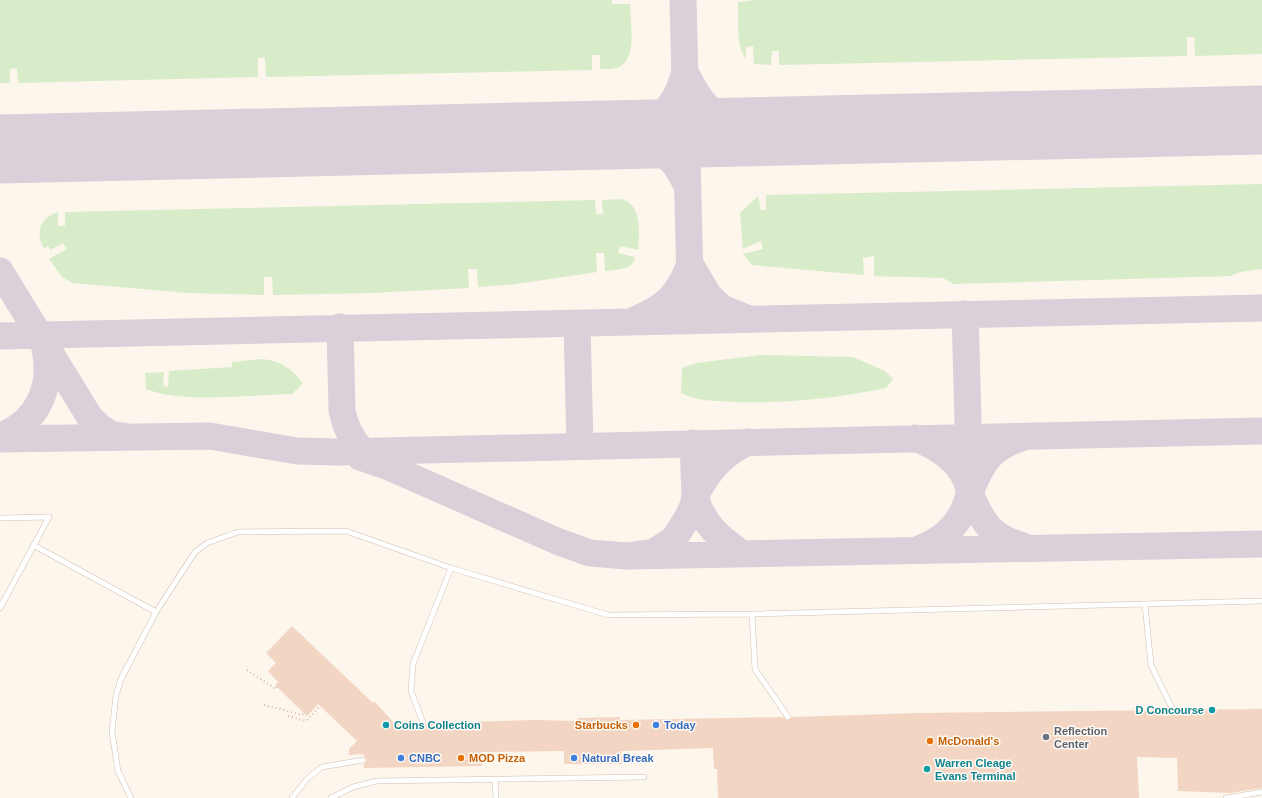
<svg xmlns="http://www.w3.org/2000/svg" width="1262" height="798" viewBox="0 0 1262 798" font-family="Arial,sans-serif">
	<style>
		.green { fill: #d8ecc9 }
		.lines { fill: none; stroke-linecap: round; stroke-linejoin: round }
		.taxiway { stroke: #dbcfda; stroke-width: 27 }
		.runway { stroke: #dbcfda; stroke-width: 69 }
		.building { fill: #f3d5c3 }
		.lane-casing { stroke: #d1beb0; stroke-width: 6 }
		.path { stroke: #d9b8a5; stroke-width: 2; stroke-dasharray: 1 3; stroke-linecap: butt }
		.lane { stroke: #fff; stroke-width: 5 }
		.culture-dot { fill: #0f9aa8; stroke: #fffaf3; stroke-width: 1.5 }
		.food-dot { fill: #e8710a; stroke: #fffaf3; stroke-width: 1.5 }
		.shop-dot { fill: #3f7fe0; stroke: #fffaf3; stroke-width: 1.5 }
		.worship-dot { fill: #6b7280; stroke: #fffaf3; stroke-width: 1.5 }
		.labels { text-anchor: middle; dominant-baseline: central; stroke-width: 3; stroke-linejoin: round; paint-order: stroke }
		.culture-label { font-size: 11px; font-weight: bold; fill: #0d838f; stroke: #fffaf3; text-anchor: start }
		.food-label { font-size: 11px; font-weight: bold; fill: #c56008; stroke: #fffaf3; text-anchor: start }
		.shop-label { font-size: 11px; font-weight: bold; fill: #366cbe; stroke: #fffaf3; text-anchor: start }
		.worship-label { font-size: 11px; font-weight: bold; fill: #5b616d; stroke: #fffaf3; text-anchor: start }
	</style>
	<rect width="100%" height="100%" fill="#fdf6ec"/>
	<path class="green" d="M0,0H612V4H630C630,22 638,58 619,67C613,70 606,69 600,69V55H592V70L266,77L265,58H258V77L18,83L17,68L10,69V83H0Z
		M756,0H1262V54L1195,56L1194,37H1187V56L779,65V51H772L771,65L754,64L753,46L746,47V59C735,45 739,19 738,2Z
		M1262,184V269L1240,272L1230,276L954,284L943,278L874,276V256L863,258L864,275L752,265L743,254L763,249L761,241L743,249L740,213L758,196L761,211L766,209V195Z
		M620,199C642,202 640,233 638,250L620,246L618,253L635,257C635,270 614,270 605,271L604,253H596L597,272L516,284L478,287L477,269H468L469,288L371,293L273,295L272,277H264V295L188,293L73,283L62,277L49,259L67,249L63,243L50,250L48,246L44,249C35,233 40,217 58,212V226H65V212L595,200L596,214H603L602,200Z
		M761,355L853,357L885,371L893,379L886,388C828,400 764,406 704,400C696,399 688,396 681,393L682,368L696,363Z
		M261,359C279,360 291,368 303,383L292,394H287C246,395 185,404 146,389L145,373L164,372L163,386L168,387L169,371L232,367V362Z"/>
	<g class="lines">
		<path class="taxiway" d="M683,0L691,321
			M686,74C703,107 714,120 750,131
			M623,135C655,123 673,112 683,78
			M623,135C658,145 671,152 687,186
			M690,264L709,296L722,308L749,319
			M0,271L89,416C98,426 108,436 123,436
			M965,314L970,493
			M634,320C663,309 678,296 689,266
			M577,324L580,446
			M340,327L342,410C346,431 355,448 374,459
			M0,336L1262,308
			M0,436C38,423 53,386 45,349
			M915,438C938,447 966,464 969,492C970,496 967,500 966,504C958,527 942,540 919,549
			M0,439L210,436L297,451L338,452L1262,431
			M360,457L389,467L559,542L590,553L627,556L654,552L674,539L686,520L693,506L695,496L693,443
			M1023,546C991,537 982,522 970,493C982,462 991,447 1024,437
			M743,554C719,538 703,524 695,496C709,470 721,455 748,442
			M627,556L1262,544"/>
		<path class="runway" d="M0,149L1262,120"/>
	</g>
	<path class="building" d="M292,626L373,703L374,701L395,724L419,723L423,727L427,723L535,720L577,721V718L620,717V720L783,717L788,721L792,717L920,713L1168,710L1173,714L1177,710L1262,709V788L1230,793L1178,791L1177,758L1137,757L1139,798H718L717,769H714L713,748L621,751L622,764H564V751L481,752L482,766L364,768V764L367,760L363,754L349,755V749L357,741L318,704L307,716L275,685L278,682L268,671L276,663L266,653Z"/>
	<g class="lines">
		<g class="lane-casing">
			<path id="lane" d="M0,518L49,517L0,608
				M35,546L156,612
				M1145,605L1151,665L1173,710
				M752,614L755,669L788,717
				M423,723L411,691L413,664L451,568
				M495,780L496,798
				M131,798L118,771L112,732L116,695L121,679L156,612L195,552L207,543L238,532L346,531L451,568L608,615L752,614L1262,601
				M292,798L307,779L322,767L363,760
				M331,798L353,787L377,781L644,777
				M1226,798L1262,792"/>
		</g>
		<path class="path" d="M247,670L276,689L277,687
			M264,705L302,715L304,713
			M288,716L306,721L320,706"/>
		<use href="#lane" class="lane"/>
	</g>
	<g class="culture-dot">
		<circle cx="1212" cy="710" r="4"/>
		<circle cx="386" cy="725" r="4"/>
		<circle cx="927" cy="769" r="4"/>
	</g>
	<g class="food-dot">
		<circle cx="636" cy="725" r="4"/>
		<circle cx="930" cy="741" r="4"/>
		<circle cx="461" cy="758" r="4"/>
	</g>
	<g class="shop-dot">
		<circle cx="656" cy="725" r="4"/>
		<circle cx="401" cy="758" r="4"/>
		<circle cx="574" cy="758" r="4"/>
	</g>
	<circle class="worship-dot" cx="1046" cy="737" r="4"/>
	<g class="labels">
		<g class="culture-label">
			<text x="1204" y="710" text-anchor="end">D Concourse</text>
			<text x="394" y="725">Coins Collection</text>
			<text x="935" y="763">Warren Cleage<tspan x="935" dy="13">Evans Terminal</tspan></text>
		</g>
		<g class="food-label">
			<text x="628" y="725" text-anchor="end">Starbucks</text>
			<text x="938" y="741">McDonald's</text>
			<text x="469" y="758">MOD Pizza</text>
		</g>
		<g class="shop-label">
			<text x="664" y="725">Today</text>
			<text x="409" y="758">CNBC</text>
			<text x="582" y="758">Natural Break</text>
		</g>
		<g class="worship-label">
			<text x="1054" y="731">Reflection<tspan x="1054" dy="13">Center</tspan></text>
		</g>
	</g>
</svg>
